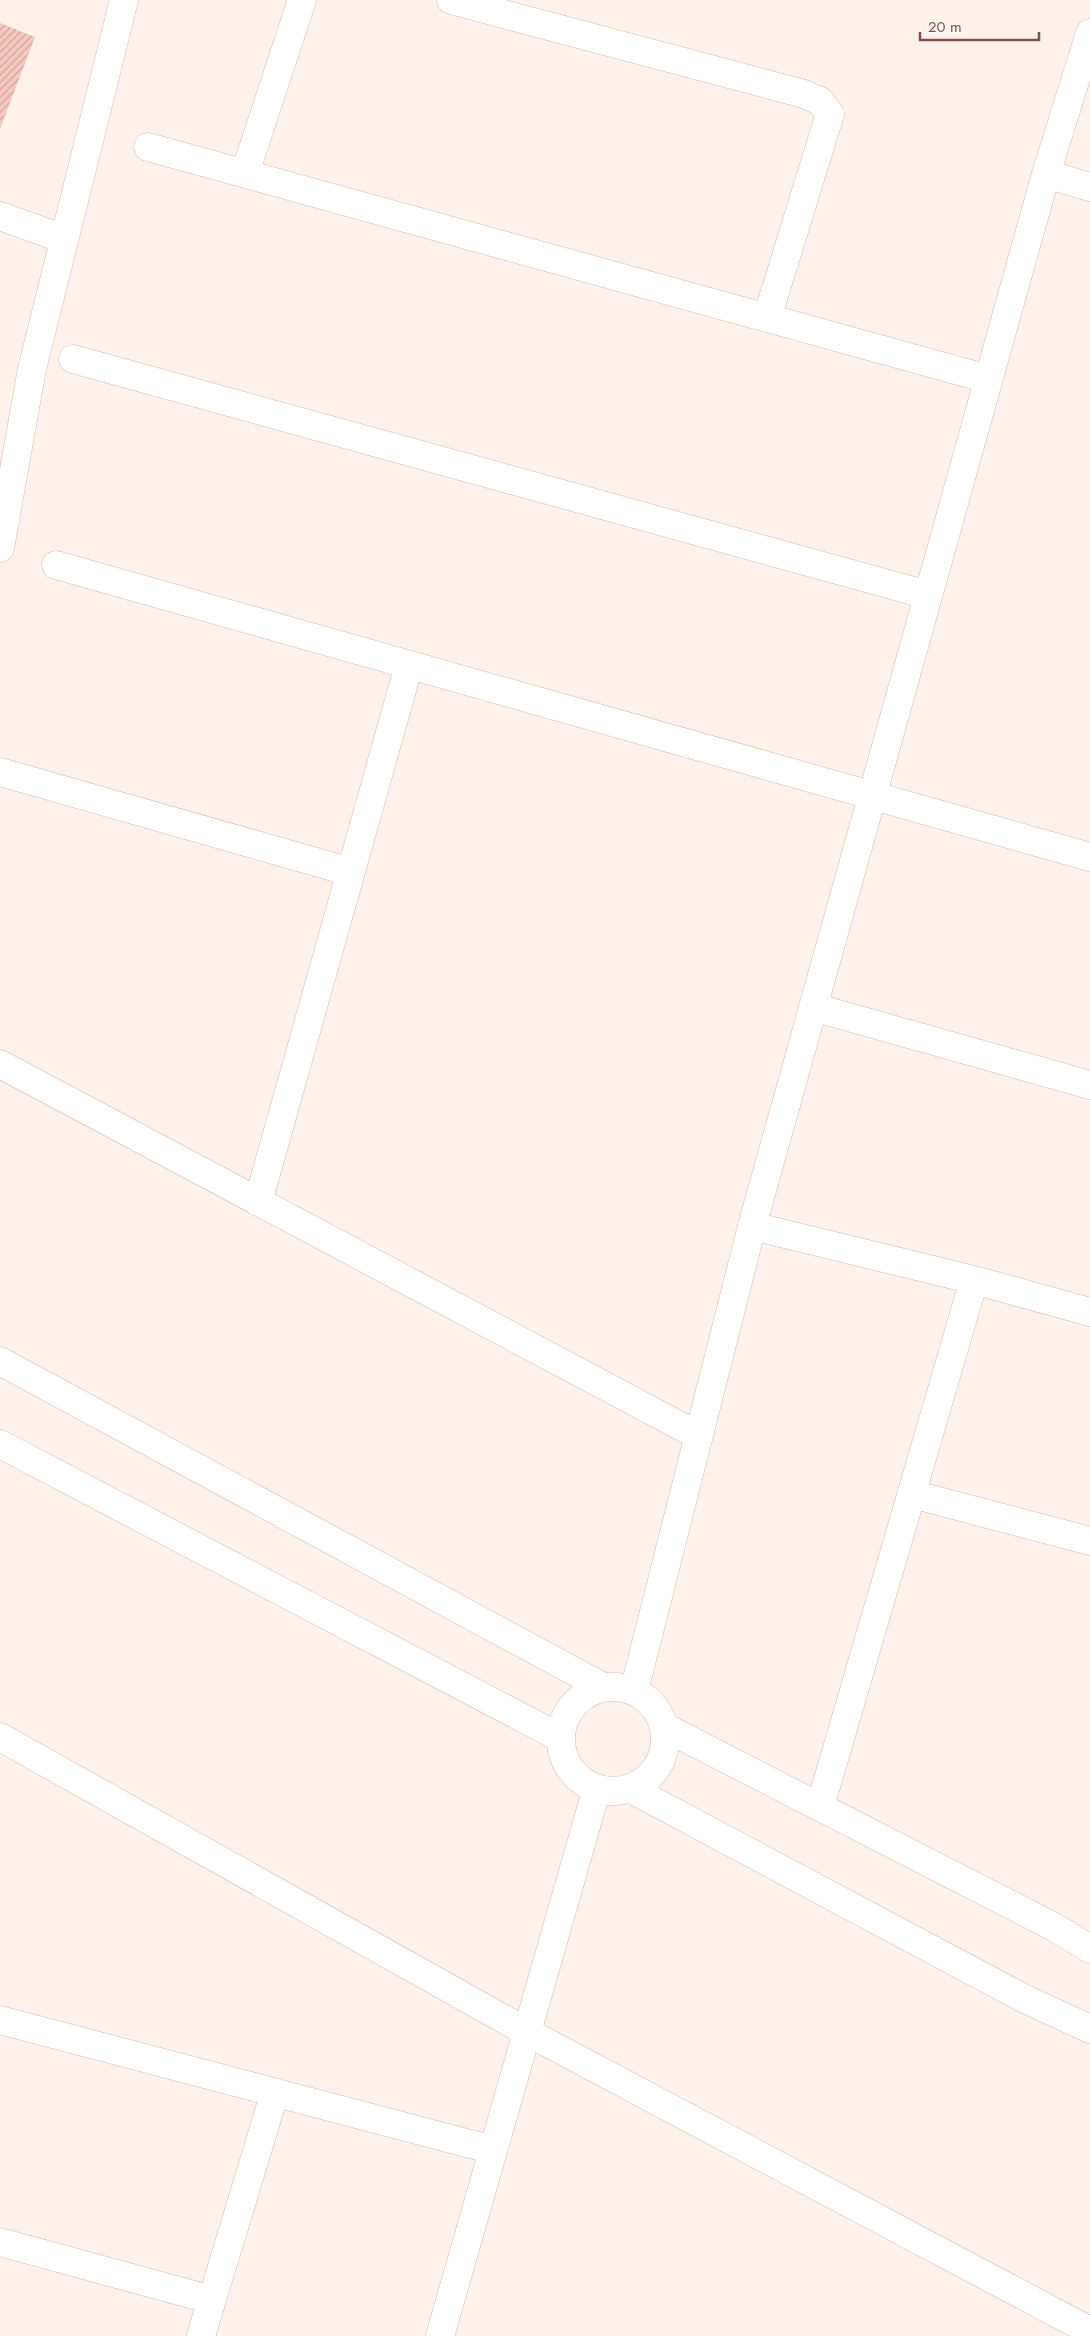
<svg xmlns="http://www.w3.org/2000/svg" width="1090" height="2336" viewBox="0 0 1090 2336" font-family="Jost,sans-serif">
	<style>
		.building { fill: url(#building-hatch) }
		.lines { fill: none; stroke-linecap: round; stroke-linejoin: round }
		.street-casing { stroke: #d5b9b1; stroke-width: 29 }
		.street { stroke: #fff; stroke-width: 28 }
	</style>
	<defs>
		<pattern id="building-hatch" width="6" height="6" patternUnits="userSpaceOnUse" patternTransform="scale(1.25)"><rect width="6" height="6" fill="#f6c9bf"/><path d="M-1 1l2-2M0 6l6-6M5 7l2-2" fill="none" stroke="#cca69d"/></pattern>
	</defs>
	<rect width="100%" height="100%" fill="#fef2eb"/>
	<path class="building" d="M0,23L35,37L0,129Z"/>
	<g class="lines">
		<g class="street-casing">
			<path id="street" d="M451,0L804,94L820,101L830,114L767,318
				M148,147L988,379
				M245,173L302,0
				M1046,174L1090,187
				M0,216L64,239
				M73,359L928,595
				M0,548L32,369L124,0
				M56,565L1090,857
				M0,772L351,872
				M813,1007L1090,1085
				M0,1064L699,1436
				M258,1202L409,665
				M752,1226L974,1280L1090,1312
				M0,1361L603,1687
				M0,1444L561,1738
				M912,1494L1090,1541
				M561 1739a52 52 0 1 1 104 0a52 52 0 1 1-104 0Z
				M634,1691L752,1226L1046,174L1090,33
				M664,1727L1054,1927L1090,1949
				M0,1737L527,2032L1090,2331
				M629,1788L1025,1999L1090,2029
				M820,1807L974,1280
				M0,2020L493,2150
				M0,2242L212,2300
				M201,2336L275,2092
				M440,2336L597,1788"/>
		</g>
		<use href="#street" class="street"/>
	</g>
	<path d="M920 32v8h119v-8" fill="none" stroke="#7d514a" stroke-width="2.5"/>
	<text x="928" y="32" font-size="15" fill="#7d514a" stroke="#fff7f3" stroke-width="4" paint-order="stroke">20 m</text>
</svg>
